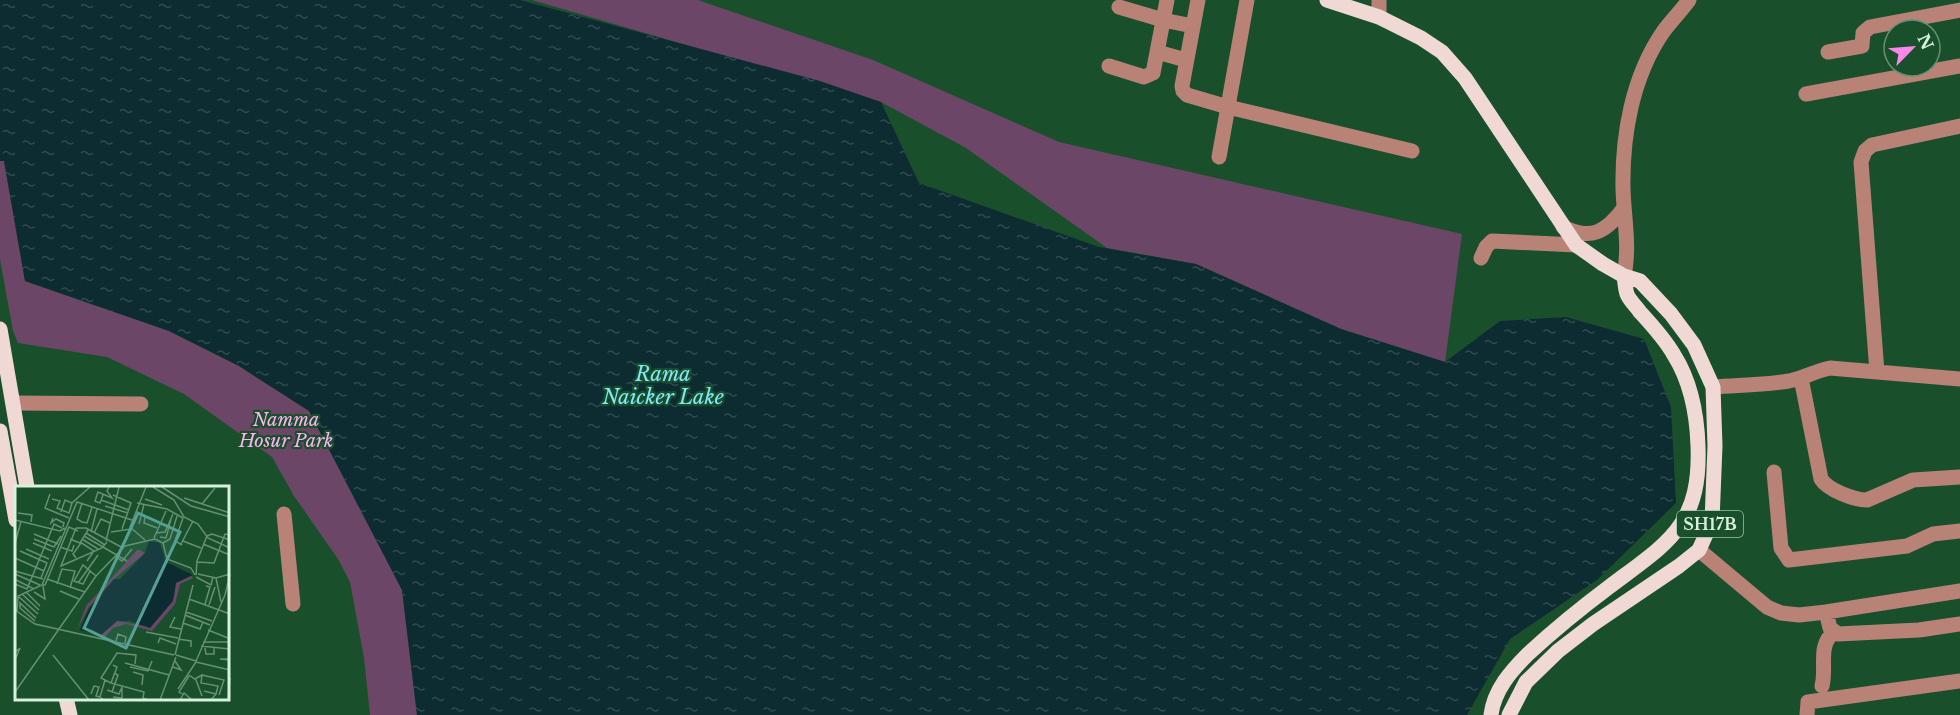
<svg xmlns="http://www.w3.org/2000/svg" width="1960" height="715" viewBox="0 0 1960 715" font-family="'Libre Baskerville',serif">
	<style>
		.green { fill: #6c4667 }
		.water { fill: url(#water-ripples) }
		.lines { fill: none; stroke-linecap: round; stroke-linejoin: round }
		.minor { stroke: #b88277; stroke-width: 15 }
		.major { stroke: #f0d9d4; stroke-width: 15 }
		.labels { text-anchor: middle; dominant-baseline: central; stroke-width: 4.5; stroke-linejoin: round; paint-order: stroke }
		.shield { fill: #1a4f2c; stroke: #9ec0a7; stroke-width: 1.5 }
		.shield-label { font-size: 16px; font-weight: bold; fill: #d6f1dc }
		.park-label { font-size: 18px; font-style: italic; fill: #ffb1f4; stroke: #1a4f2c }
		.water-label { font-size: 20px; font-style: italic; fill: #82e8fc; stroke: #1a4f2c }
		.inset-road { fill: none; stroke: #659072; stroke-width: 1.5 }
		.view { fill: #55a194; fill-opacity: 0.15; stroke: #55a194; stroke-width: 3 }
		.inset-edge { fill: none; stroke: #d6f1dc; stroke-width: 3 }
	</style>
	<defs>
		<pattern id="water-ripples" width="26" height="14" patternUnits="userSpaceOnUse" patternTransform="scale(1.5)"><rect width="26" height="14" fill="#0d2c32"/><path d="M2 4q2-2 4 0t4 0M15 11q2-2 4 0t4 0" fill="none" stroke="#304b4f"/></pattern>
	</defs>
	<rect width="100%" height="100%" fill="#1a4f2c"/>
	<path class="green" d="M532,0H698L873,60L1059,142L1462,234L1445,362L1341,329L1196,264L1107,248L966,148L881,102Z
		M0,161H4L25,281L169,331L239,366L309,411L402,590L417,715H370L364,658L350,582L338,559L294,496L272,457L184,394L107,357L18,343L13,331L0,259Z"/>
	<path class="water" d="M0,0H520L820,81L881,102L919,183L1099,247L1196,264L1341,329L1445,362L1500,321L1566,317L1644,339L1671,407L1676,503L1597,580L1510,639L1467,715H417L402,590L309,411L239,366L169,331L25,281L4,161H0Z"/>
	<g class="lines">
		<path class="minor" d="M1198,0L1182,86L1183,91L1187,95L1228,107L1412,151
			M1119,7L1163,20L1193,26
			M1379,17V0
			M1157,52L1186,60
			M1828,52L1862,46L1863,33L1870,27L1960,10
			M1109,66L1144,77L1153,73L1167,0
			M1806,94L1960,66
			M1219,157L1247,0
			M1563,227C1591,241 1606,232 1624,208
			M1481,258L1486,247L1492,241L1576,245
			M1624,276C1630,247 1624,219 1623,189C1622,136 1632,77 1663,32C1671,21 1681,11 1689,0
			M1877,372L1861,162L1865,151L1872,145L1960,126
			M1801,378L1821,479C1828,490 1854,500 1867,500L1913,480L1960,477
			M1713,387C1738,385 1764,385 1789,381C1804,378 1815,371 1830,368L1960,379
			M13,403L141,404
			M1774,472L1781,548L1789,560L1907,546L1933,534L1960,531
			M284,514L293,604
			M1699,550L1767,607L1781,613L1799,615L1826,612L1960,591
			M1826,612L1830,628L1838,634L1919,630L1960,624
			M1822,686C1827,667 1817,646 1834,632
			M1807,715L1808,702L1960,681"/>
		<path class="major" d="M1327,0L1379,17L1421,38L1442,52L1465,78L1576,245L1603,264L1624,276L1640,281L1671,314L1694,345L1713,387L1715,446L1712,521L1699,550L1679,566L1593,624L1558,651L1526,682L1509,715
			M0,329L27,487
			M0,431L16,520
			M66,698L70,715
			M1491,715C1494,690 1511,671 1528,654C1554,630 1581,608 1609,587C1667,543 1701,527 1698,446C1697,415 1691,382 1674,355C1665,339 1652,325 1640,312C1636,306 1629,300 1627,294C1625,288 1625,282 1624,276"/>
	</g>
	<g class="labels">
		<rect class="shield" x="1677" y="511" width="66" height="26" rx="4.5"/>
		<g class="shield-label">
			<text x="1710" y="524">SH17B</text>
		</g>
		<g class="park-label">
			<text x="286" y="420">Namma<tspan x="286" dy="21">Hosur Park</tspan></text>
		</g>
		<g class="water-label">
			<text x="663" y="374">Rama<tspan x="663" dy="23">Naicker Lake</tspan></text>
		</g>
	</g>
	<g transform="translate(15 486)">
		<rect width="214" height="214" fill="#1a4f2c"/>
		<path d="M123,63L130,67L99,93L74,121L62,144L71,120ZM175,88L178,92L165,98L160,118L137,145L111,138L98,142L90,151L78,148L86,149L102,135L135,141L159,110L161,97Z" fill="#6c4667"/>
		<path d="M134,55L145,57L151,76L178,89L161,97L158,115L135,142L115,135H102L86,149L65,144L74,123L99,93H105L130,67Z" fill="#0d2c32"/>
		<path class="inset-road" d="M138,1L159,14L169,31L183,38L193,52L215,62M147,1L176,20L215,31M35,8L30,22L54,32M88,9L85,17L80,15L83,6L97,12L92,5L94,1M98,9L116,17L107,43M169,12L215,27M37,13L45,15L42,22L54,27L57,17L75,1M130,13L147,19M86,14L114,24M67,17L62,33L67,36L72,37L77,21M122,17L152,23L168,32M187,18L200,2M90,20L113,27M46,26L50,14L57,17M3,27L17,29L16,36M130,30L129,37L142,42M38,32L36,37L41,33L49,37L48,41M0,34L45,45L50,42M124,38L129,18M61,42L46,80L87,62L92,56M61,42H71L108,62M76,46L82,23M96,46L116,43M71,47L90,59M79,47L86,33L95,37M141,47L150,46L158,28M19,48L43,58M69,50L112,75M192,50L197,48L215,54M145,51L151,52L156,33M139,52L151,25M19,53L39,61L46,50M55,53L65,57L73,44M67,53L83,63M130,54L115,41L131,1M91,55L104,1M168,55L186,62M65,56L79,65L72,75M18,57L37,65M148,57L155,53L162,30M0,58L6,35M166,58L178,35M188,58L215,69M167,59L160,55L168,32M45,61L57,65L59,59M11,63L34,73M5,65L32,77L26,92M100,70L107,75L117,63M0,72L29,85M61,72L58,68L66,57M182,76L199,77L210,48L215,49M0,85L28,93M75,85L68,98L59,95L68,79L81,90M0,88L25,99M183,88L201,92L215,88M181,89L182,75L192,50M181,91L196,99L198,91M201,92L206,116M32,93L70,106M1,94L19,103M63,97L83,69M0,98L12,103L39,38L47,42M42,98L47,83L60,85L55,102M27,99H30L54,41L63,45M45,105L64,113M11,106L25,120M19,106L30,113L28,100M7,108L24,124M3,110L23,128M174,113L215,128M190,118L195,101L191,100M194,119L200,101M0,124L20,138L159,169M2,126L3,110L27,99L62,16L117,34M171,126L197,135M170,129L195,139M160,131L155,141L166,143M20,135L5,122V117L21,132M168,137L185,143L188,136M193,144L213,152M131,146L163,152M163,153L176,155V161M101,155L103,148L111,151L110,157M188,156H215M143,157L145,152L161,158M186,160L215,163M190,162L191,168H199V162M0,166L5,162L0,174M38,169L74,214M160,169L178,99M161,169L181,175M215,173H205L215,174M181,175L210,109L215,88M181,176L215,184M110,177L154,189M98,179L102,181L96,197L129,206L128,212L134,214M115,181L133,185L137,175M158,181L166,184L160,175M118,186L128,189L127,199M174,189L181,194L187,210M187,189L209,194L204,209M180,193L187,189L186,197L203,200L201,208M96,197L86,192L102,167L121,169L120,178M163,203L181,176M92,204L104,208L107,201M189,205L201,208L196,214M0,206L81,90L110,60L140,53L148,57L152,73L176,82L180,89M97,206L103,189L99,187M76,208L79,200L84,201L81,210L85,211M167,208L164,206L174,190M98,211L107,212V202M89,214L85,211L90,194M145,214L161,171M165,214L169,207L177,214M213,214L215,192"/>
		<path class="view" d="M123,27L165,46L111,162L69,142Z"/>
		<rect width="214" height="214" class="inset-edge"/>
	</g>
	<g transform="translate(1912 48) rotate(65)"><circle r="28" fill="#1a4f2c" stroke="#659072" stroke-width="1.5"/>
	<path d="M0-4.5L10 22L0 15L-10 22Z" fill="#f888ea"/>
	<text y="-9" font-size="16" font-weight="bold" text-anchor="middle" fill="#d6f1dc">N</text>
	</g>
</svg>
